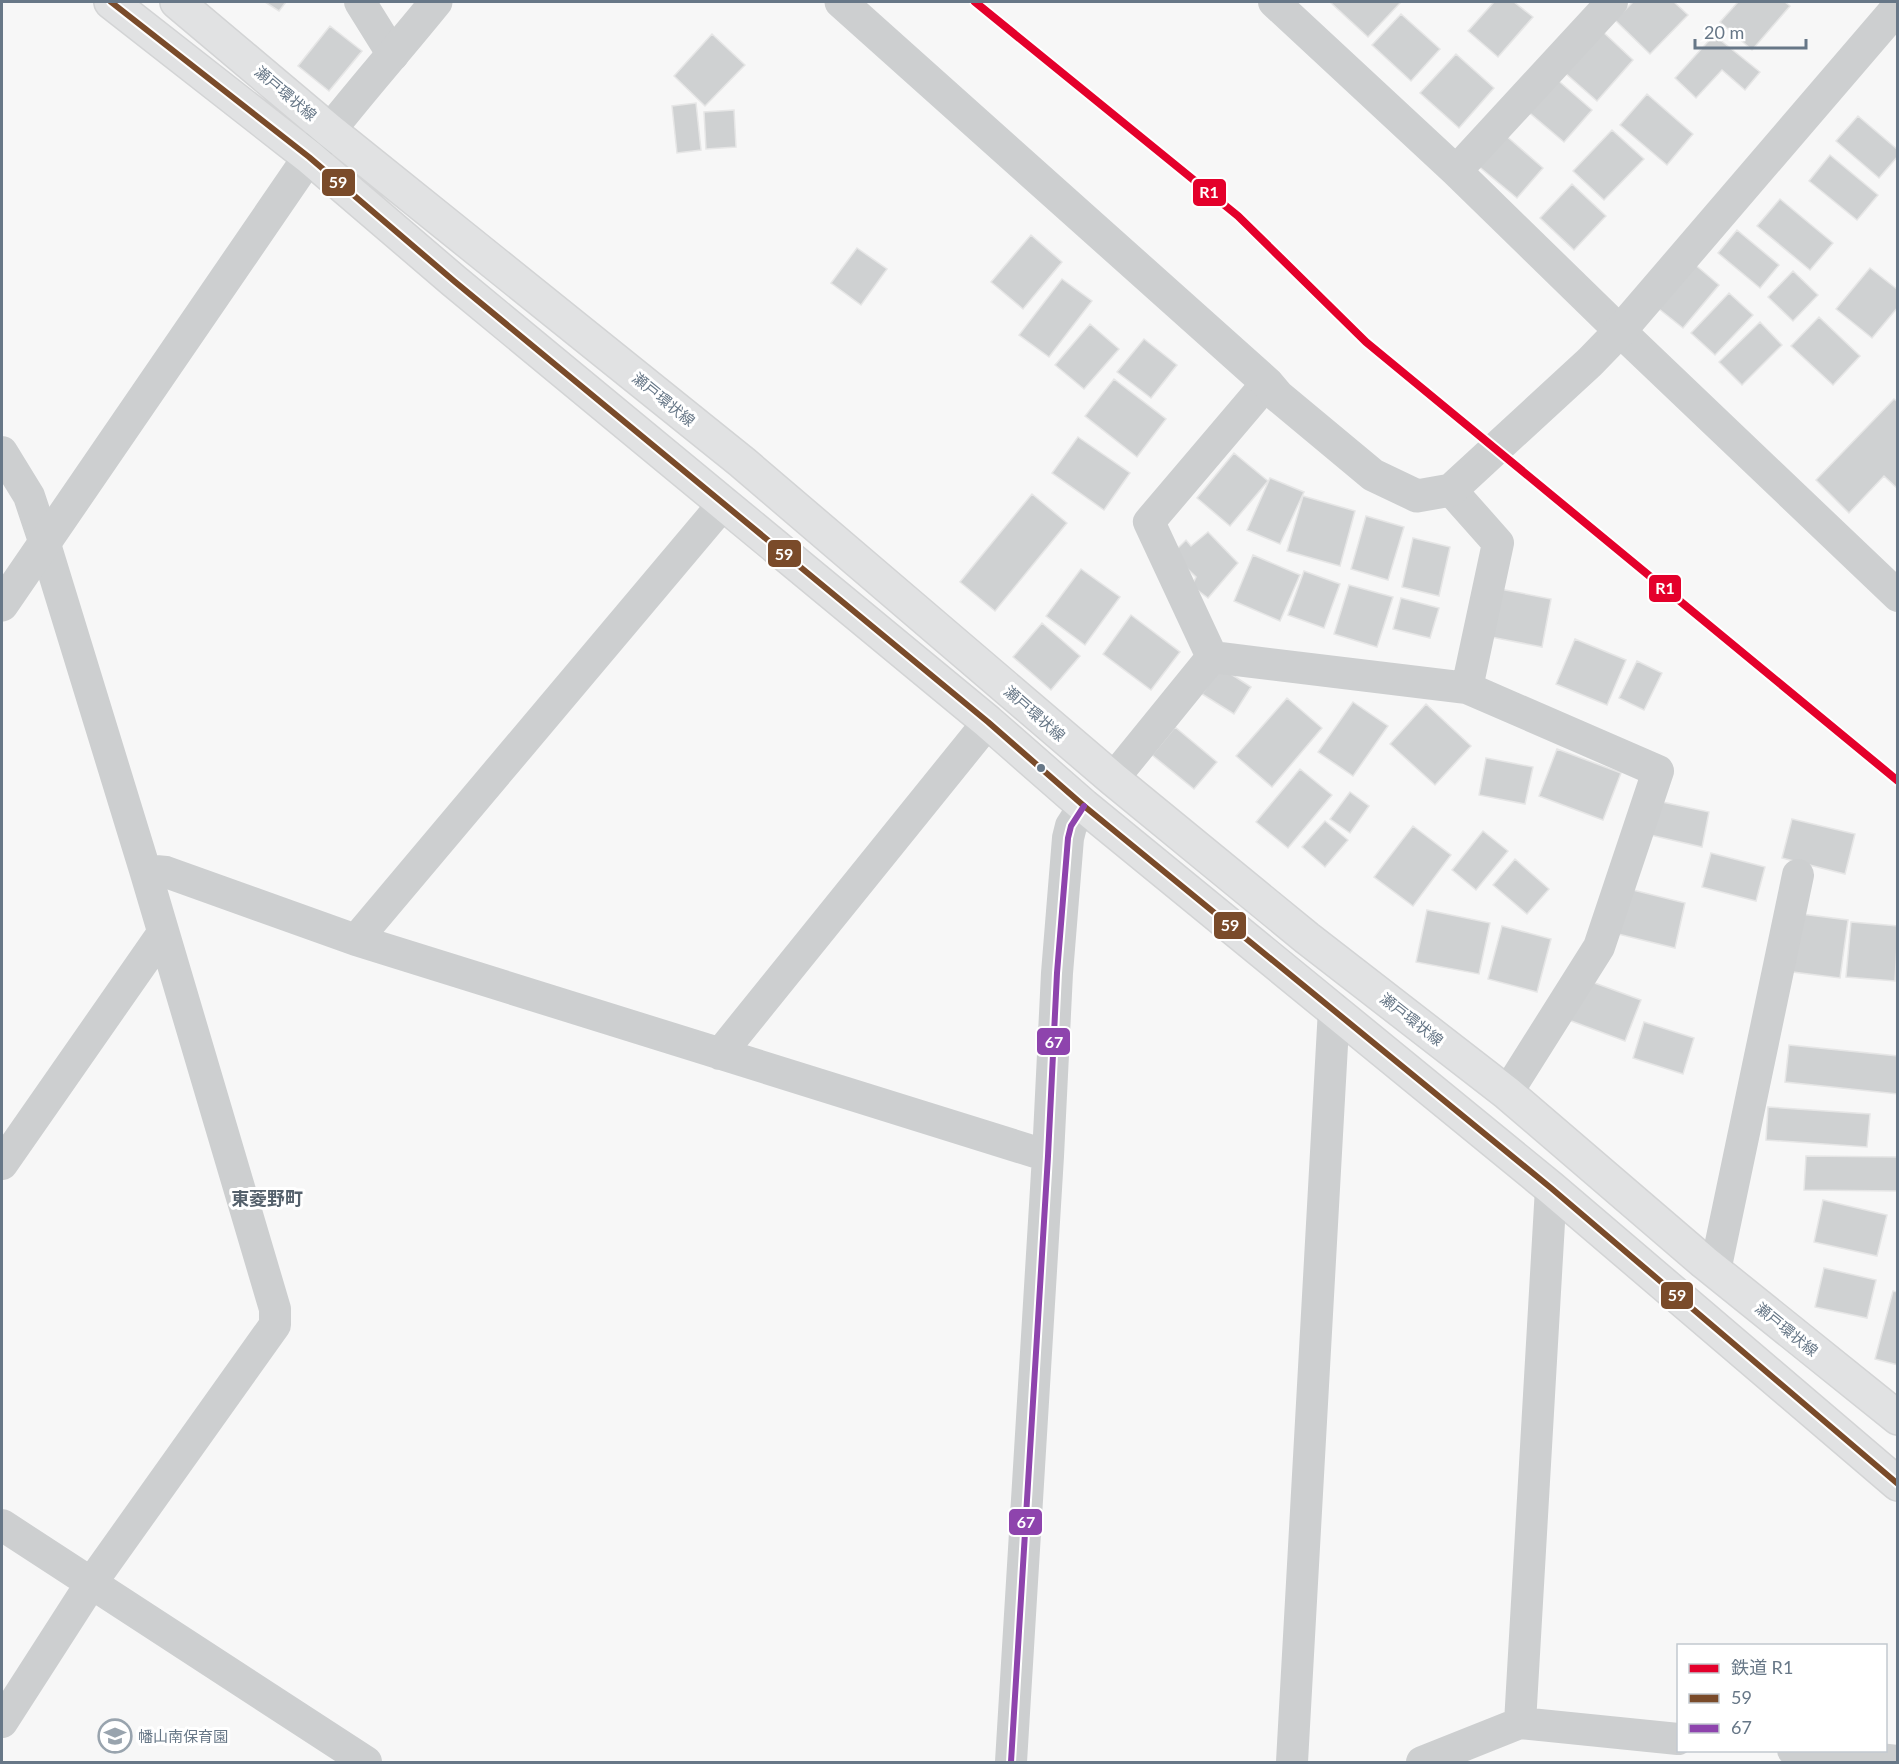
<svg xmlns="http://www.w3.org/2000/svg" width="1899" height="1764" viewBox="0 0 1899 1764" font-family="Lato,'Noto Sans JP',sans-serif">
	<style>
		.building { fill: #cfd1d2; stroke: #e6e6e6; stroke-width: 1.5 }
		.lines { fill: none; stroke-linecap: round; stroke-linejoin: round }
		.primary-casing { stroke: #d3d4d5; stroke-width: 36 }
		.minor { stroke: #cdcfd0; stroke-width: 32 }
		.tertiary { stroke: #cdcfd0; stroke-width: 33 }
		.primary { stroke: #e1e2e3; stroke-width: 33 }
		.bus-1-casing { stroke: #fff; stroke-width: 10 }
		.bus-2-casing { stroke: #fff; stroke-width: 10 }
		.bus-1 { stroke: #7a4b2a; stroke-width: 6 }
		.bus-2 { stroke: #8e44ad; stroke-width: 6 }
		.rail-1-casing { stroke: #fff; stroke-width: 12 }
		.rail-1 { stroke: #e4002b; stroke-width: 8 }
		.bus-dot { fill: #677787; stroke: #fff; stroke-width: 2 }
		.labels { text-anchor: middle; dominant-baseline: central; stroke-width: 6; stroke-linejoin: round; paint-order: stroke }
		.street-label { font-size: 15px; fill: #677787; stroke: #fff }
		.poi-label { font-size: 15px; fill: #677787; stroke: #fff; text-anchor: start }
		.quarter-label { font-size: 18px; font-weight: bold; fill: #55616c; stroke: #fff }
		.line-badge { stroke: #fff; stroke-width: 2 }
		.badge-label { font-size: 16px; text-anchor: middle; font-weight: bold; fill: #fff }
	</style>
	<rect width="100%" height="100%" fill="#f7f7f7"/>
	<path class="building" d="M265,2H286L279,11Z
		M1330,2H1401L1368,37Z
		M1494,2H1514L1533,17L1498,57L1468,31Z
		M1633,2H1674L1688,15L1650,54L1615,20Z
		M1738,2H1785L1790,6L1752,50L1720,22Z
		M1401,14L1440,49L1411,81L1372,45Z
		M330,26L362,51L329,91L298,66Z
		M1602,31L1633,60L1597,101L1564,72Z
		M712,34L745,65L705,106L674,76Z
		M1714,35L1760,72L1745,90L1722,70L1696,98L1675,78Z
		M1456,54L1494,88L1459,128L1420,93Z
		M1553,76L1592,110L1564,142L1525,109Z
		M1647,94L1693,134L1667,165L1620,125Z
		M696,103L701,150L677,153L672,106Z
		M734,110L736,147L706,149L704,112Z
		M1858,116L1898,150V156L1879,178L1836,141Z
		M1612,130L1644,159L1604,200L1573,171Z
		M1504,134L1543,168L1517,198L1477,165Z
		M1830,155L1878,195L1857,220L1809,181Z
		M1572,184L1606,216L1574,250L1540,218Z
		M1780,199L1833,243L1810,270L1757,226Z
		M1737,230L1779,265L1760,288L1718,253Z
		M1031,235L1062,262L1023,309L991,282Z
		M857,248L887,269L861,305L831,283Z
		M1686,257L1719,285L1683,328L1649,301Z
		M1870,268L1898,290V307L1872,338L1836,309Z
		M1793,271L1818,295L1793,321L1768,297Z
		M1062,279L1092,301L1049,357L1019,335Z
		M1729,293L1753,315L1715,355L1691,333Z
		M1819,317L1860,356L1833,385L1791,346Z
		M1760,322L1782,345L1742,385L1719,362Z
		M1090,324L1119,349L1084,389L1055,365Z
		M1144,339L1177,365L1151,398L1117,372Z
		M1114,379L1166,419L1137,457L1085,416Z
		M1894,399L1898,402V489L1884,476L1849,513L1816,480Z
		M1078,437L1130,473L1104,510L1052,473Z
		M1234,453L1268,481L1230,526L1197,498Z
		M1270,478L1304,492L1280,544L1247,530Z
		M1032,494L1067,523L995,611L960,582Z
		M1303,496L1355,511L1340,566L1287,551Z
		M1366,516L1404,527L1388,580L1351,569Z
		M1208,532L1238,563L1208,598L1192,586L1196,577L1172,554L1186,540L1191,546Z
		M1413,538L1450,547L1439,596L1402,587Z
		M1253,555L1300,575L1280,621L1234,601Z
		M1081,569L1120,597L1085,645L1046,616Z
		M1304,571L1340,584L1324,628L1288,615Z
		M1349,585L1393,597L1377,647L1334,634Z
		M1500,589L1551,599L1542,647L1491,637Z
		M1401,598L1439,608L1430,638L1393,629Z
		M1131,615L1180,652L1151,690L1103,654Z
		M1042,623L1080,656L1051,690L1013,657Z
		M1575,639L1626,660L1607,705L1556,684Z
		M1637,661L1662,673L1644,710L1619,698Z
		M1220,667L1251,687L1234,714L1202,694Z
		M1287,698L1322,728L1272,787L1236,756Z
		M1353,702L1388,726L1353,776L1318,752Z
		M1426,704L1471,746L1435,785L1390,744Z
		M1175,727L1217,762L1194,789L1152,755Z
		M1557,749L1621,773L1603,820L1539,796Z
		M1486,758L1533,767L1525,804L1479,795Z
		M1300,769L1332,795L1288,848L1256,822Z
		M1350,792L1369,806L1350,833L1330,819Z
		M1653,800L1709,812L1702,847L1646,834Z
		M1792,819L1855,834L1845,874L1782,858Z
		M1325,821L1348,840L1325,867L1302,847Z
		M1413,826L1451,855L1413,906L1374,877Z
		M1483,831L1508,851L1476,890L1452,870Z
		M1711,853L1765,867L1756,901L1702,887Z
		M1515,859L1549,889L1527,914L1493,885Z
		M1621,887L1685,903L1675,948L1610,932Z
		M1427,910L1490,923L1479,974L1416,962Z
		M1793,913L1848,920L1840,978L1785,971Z
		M1851,922L1898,926L1895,981L1846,977Z
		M1502,926L1551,939L1537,992L1488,979Z
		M1581,978L1641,1000L1625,1041L1566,1019Z
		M1644,1022L1694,1038L1683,1074L1633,1058Z
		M1789,1045L1898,1056V1094L1785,1082Z
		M1768,1107L1870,1114L1867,1147L1766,1140Z
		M1806,1156L1898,1157V1191L1804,1190Z
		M1823,1200L1887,1215L1877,1256L1814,1242Z
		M1824,1268L1876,1280L1867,1318L1815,1307Z
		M1893,1291L1898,1292V1365L1875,1359Z"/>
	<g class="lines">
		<g class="primary-casing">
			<path id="primary" d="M111,2L309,157L454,281L988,722L1084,806L1551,1188L1898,1484
				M177,2L329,130L742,462L1113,779L1307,938L1507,1093L1704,1262L1898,1418"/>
		</g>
		<path class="minor" d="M360,2L393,55
			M1274,2L1456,171L1620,331L1898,596
			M1456,171L1612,2
			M1267,383L1149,522L1212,657L1467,688L1498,543L1451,490
			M2,452L29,496L44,541L145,870L275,1309V1325L92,1582L2,1722
			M1467,688L1658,771L1599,947L1507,1093
			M1113,779L1212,657
			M145,870L166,872L356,940L1048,1156
			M356,940L724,503
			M720,1054L988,722
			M2,1164L163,933
			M1715,1271L1798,875
			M2,1525L366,1762
			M1520,1723L1551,1188
			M1793,1750L1898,1761
			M1011,1762L1048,1156L1057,973L1068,838L1071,826L1084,806
			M1292,1762L1334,1009
			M1422,1762L1520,1723L1678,1739"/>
		<path class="tertiary" d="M841,2L1267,383L1278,396L1373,475L1417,496L1451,490L1590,362L1620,331L1898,7
			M2,605L309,157C349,104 394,54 436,2"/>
		<use href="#primary" class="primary"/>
		<g class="bus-1-casing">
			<path id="bus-1" d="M111,2L309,157L454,281L988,722L1084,806L1551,1188L1898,1484"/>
		</g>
		<g class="bus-2-casing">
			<path id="bus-2" d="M1011,1762L1048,1156L1057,973L1068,838L1071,826L1084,806"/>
		</g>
		<use href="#bus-1" class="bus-1"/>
		<use href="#bus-2" class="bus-2"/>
		<g class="rail-1-casing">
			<path id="rail-1" d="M975,2L1238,216L1366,342L1898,781"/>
		</g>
		<use href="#rail-1" class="rail-1"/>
	</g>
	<defs>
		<g id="school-ring" transform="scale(1.725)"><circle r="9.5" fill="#fff" stroke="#99a4ae" stroke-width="1.5"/><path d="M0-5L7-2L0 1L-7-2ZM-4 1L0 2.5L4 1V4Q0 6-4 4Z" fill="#99a4ae"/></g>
	</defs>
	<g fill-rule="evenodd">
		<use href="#school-ring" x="115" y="1736"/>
	</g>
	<circle class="bus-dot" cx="1041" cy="768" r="5"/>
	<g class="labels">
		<g class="street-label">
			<text transform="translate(286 93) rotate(40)">瀬戸環状線</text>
			<text transform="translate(664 399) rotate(39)">瀬戸環状線</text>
			<text transform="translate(1035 713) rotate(41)">瀬戸環状線</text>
			<text transform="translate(1412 1019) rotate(38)">瀬戸環状線</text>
			<text transform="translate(1787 1329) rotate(39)">瀬戸環状線</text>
		</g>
		<g class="poi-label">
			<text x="138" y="1736">幡山南保育園</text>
		</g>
		<g class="quarter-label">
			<text x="267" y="1198">東菱野町</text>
		</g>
	</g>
	<g class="line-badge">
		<rect x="321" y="168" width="35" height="29" rx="6" fill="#7a4b2a"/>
		<rect x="1192" y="178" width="35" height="29" rx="6" fill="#e4002b"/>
		<rect x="767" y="539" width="35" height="29" rx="6" fill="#7a4b2a"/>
		<rect x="1648" y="574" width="34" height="29" rx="6" fill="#e4002b"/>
		<rect x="1213" y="911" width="34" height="29" rx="6" fill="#7a4b2a"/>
		<rect x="1036" y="1027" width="35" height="29" rx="6" fill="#8e44ad"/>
		<rect x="1660" y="1281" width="34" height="29" rx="6" fill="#7a4b2a"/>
		<rect x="1008" y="1508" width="35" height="28" rx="6" fill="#8e44ad"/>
	</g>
	<g class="badge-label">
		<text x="338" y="188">59</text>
		<text x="1209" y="198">R1</text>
		<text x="784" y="560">59</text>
		<text x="1665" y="594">R1</text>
		<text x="1230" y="931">59</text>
		<text x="1054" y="1048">67</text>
		<text x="1677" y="1301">59</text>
		<text x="1026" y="1528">67</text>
	</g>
	<rect width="1899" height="1764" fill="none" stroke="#677787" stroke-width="6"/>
	<rect x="1677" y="1644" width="210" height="108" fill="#ffffff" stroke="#c2c9cf" stroke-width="1.5"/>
	<rect x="1689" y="1664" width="30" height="9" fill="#e4002b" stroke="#c2c9cf" stroke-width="1.5"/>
	<text x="1731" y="1674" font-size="18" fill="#677787">鉄道 R1</text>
	<rect x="1689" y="1694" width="30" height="9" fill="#7a4b2a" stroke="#c2c9cf" stroke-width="1.5"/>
	<text x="1731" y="1704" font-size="18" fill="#677787">59</text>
	<rect x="1689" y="1724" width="30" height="9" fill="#8e44ad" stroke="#c2c9cf" stroke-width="1.5"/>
	<text x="1731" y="1734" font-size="18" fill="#677787">67</text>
	<path d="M1695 39v9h111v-9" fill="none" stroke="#677787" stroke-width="3"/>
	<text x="1704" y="39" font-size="18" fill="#677787" stroke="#ffffff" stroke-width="4.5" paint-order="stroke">20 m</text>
</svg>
